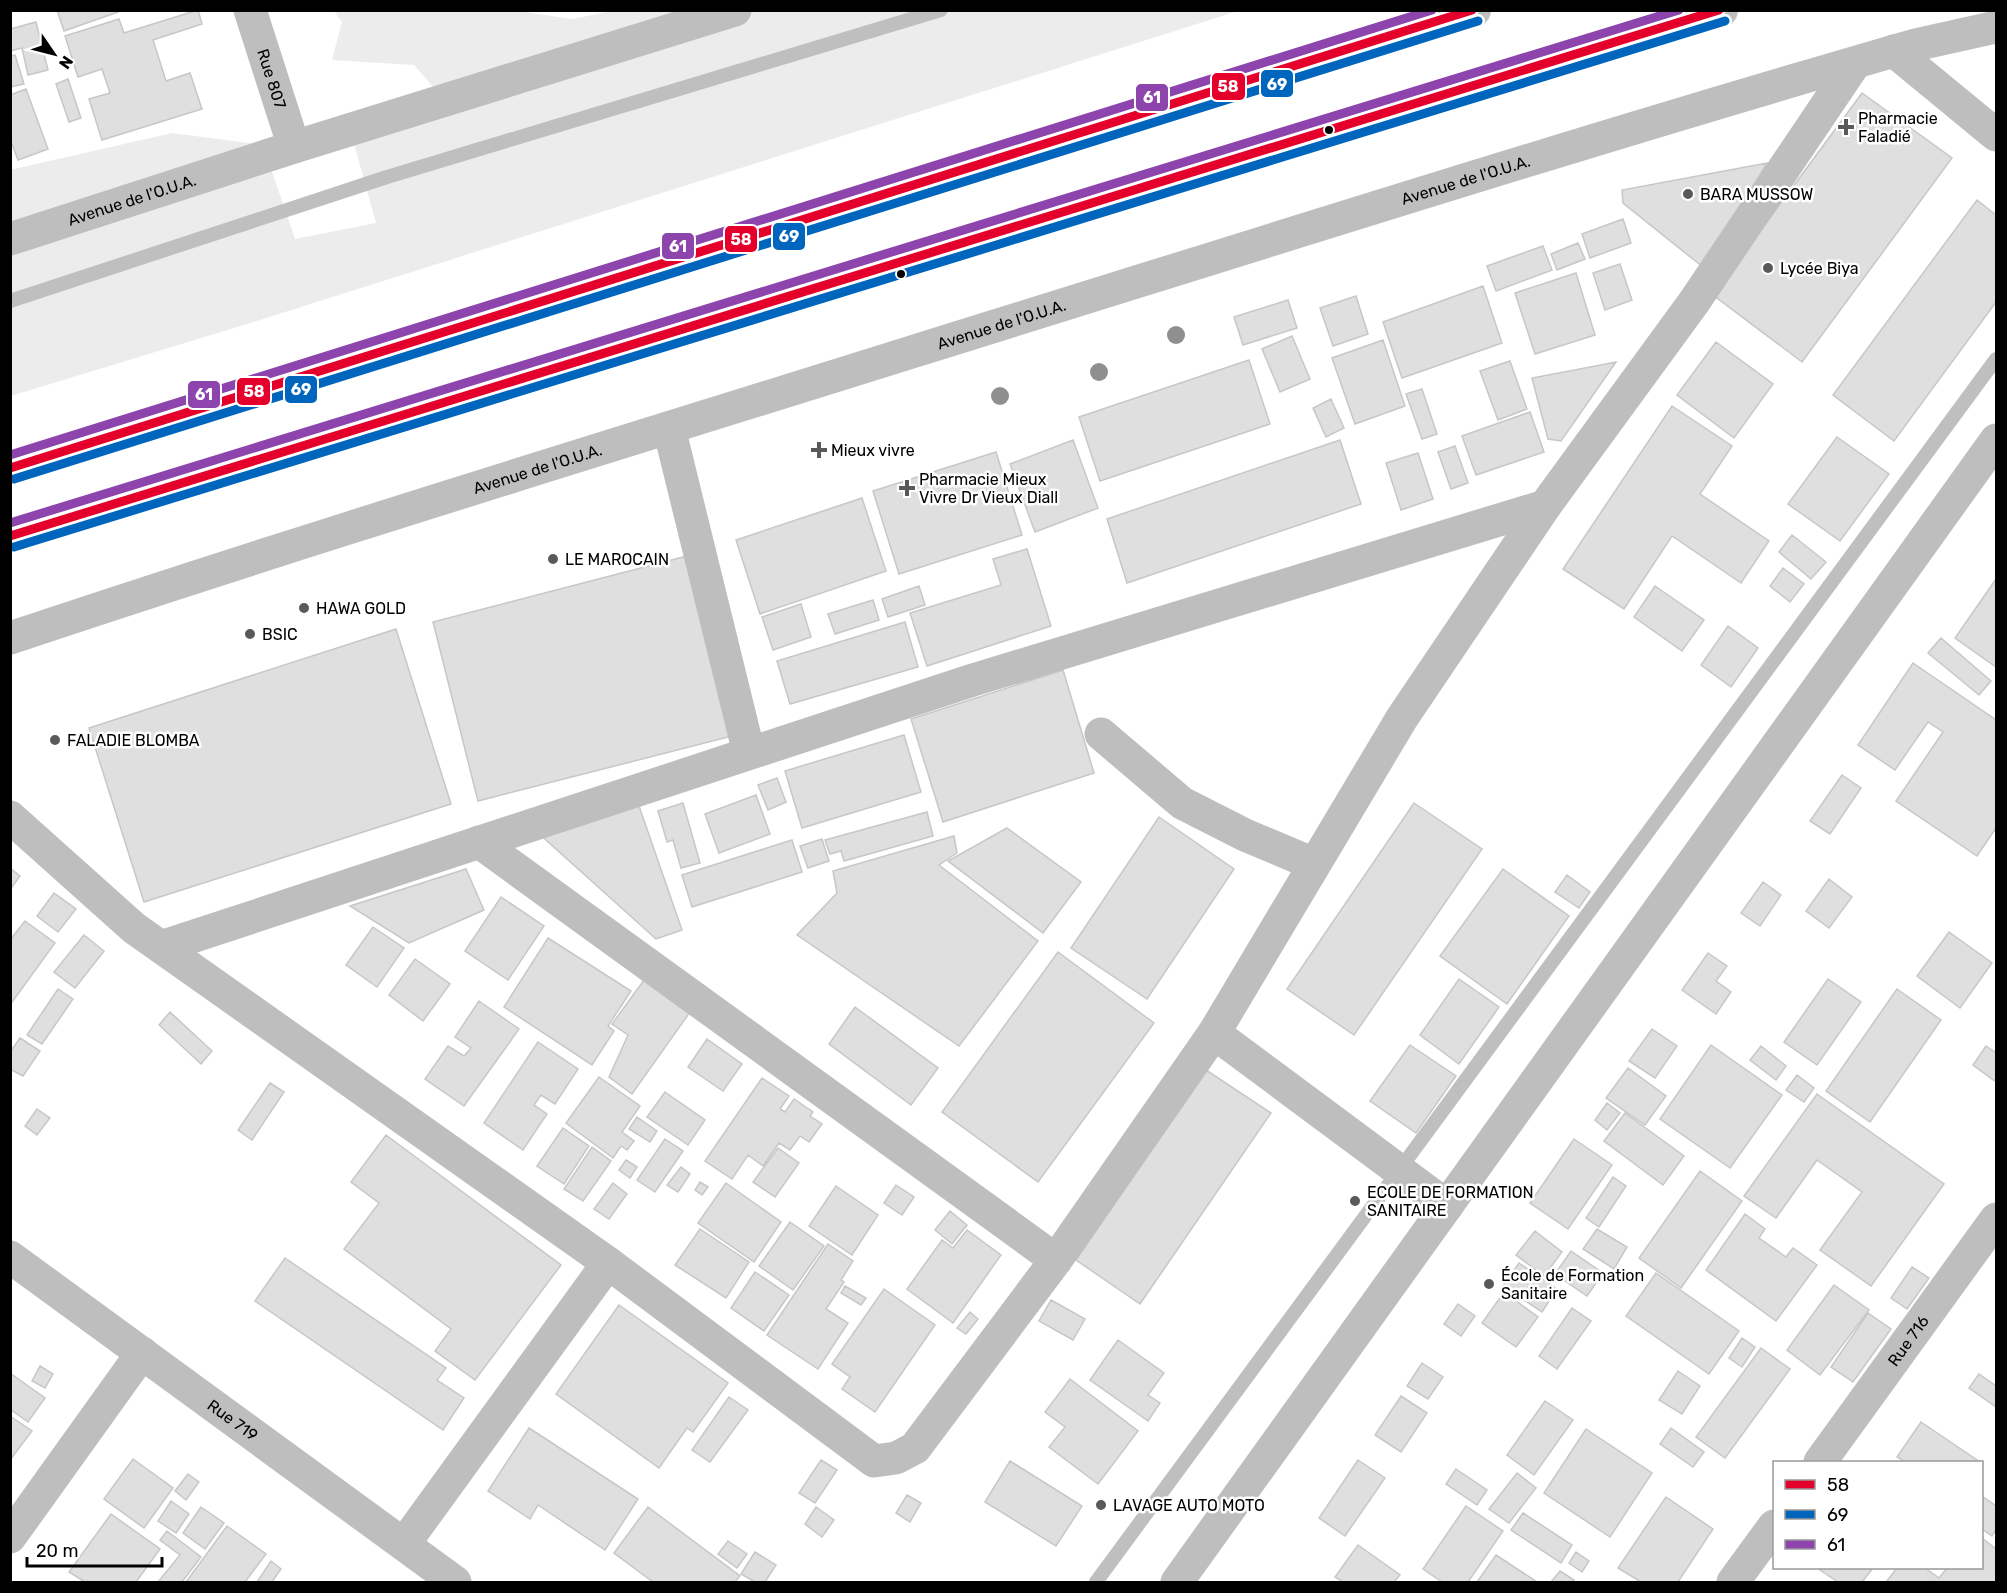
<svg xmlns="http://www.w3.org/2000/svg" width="2007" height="1593" viewBox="0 0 2007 1593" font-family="Rubik,sans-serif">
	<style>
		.green { fill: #ececec }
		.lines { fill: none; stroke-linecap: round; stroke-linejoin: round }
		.stream { stroke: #bfbfbf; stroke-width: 14 }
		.building { fill: #dfdfdf; stroke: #c7c7c7; stroke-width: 1.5 }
		.trunk-casing { stroke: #dbdbdb; stroke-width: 35 }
		.minor { stroke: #bebebe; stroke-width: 33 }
		.tertiary { stroke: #bebebe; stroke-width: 33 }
		.trunk { stroke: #bebebe; stroke-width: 33 }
		.bus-1-casing { stroke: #fff; stroke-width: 14 }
		.bus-2-casing { stroke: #fff; stroke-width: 14 }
		.bus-3-casing { stroke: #fff; stroke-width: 14 }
		.bus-1 { stroke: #e4002b; stroke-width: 9 }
		.bus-2 { stroke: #0065bd; stroke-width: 9 }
		.bus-3 { stroke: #8e44ad; stroke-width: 9 }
		.tree { fill: #8f8f8f }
		.poi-dot { fill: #595959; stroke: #fff; stroke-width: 2 }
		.bus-dot { fill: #000; stroke: #fff; stroke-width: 2 }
		.labels { text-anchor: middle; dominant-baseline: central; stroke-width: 5; stroke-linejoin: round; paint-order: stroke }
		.street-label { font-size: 16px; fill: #000; stroke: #fff }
		.poi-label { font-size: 16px; fill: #000; stroke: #fff; text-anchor: start }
		.line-badge { stroke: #fff; stroke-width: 2 }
		.badge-label { font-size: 16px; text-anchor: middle; font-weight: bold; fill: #fff }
	</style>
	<rect width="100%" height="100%" fill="#fff"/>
	<path class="green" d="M528,10L530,13L573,19L616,10L1238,11L263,319L11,396L10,170L172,133L263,145L295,239L376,223L353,140L450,106L414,65L332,60L342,22L334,11Z"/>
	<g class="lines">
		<path class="stream" d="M10,301L387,177L941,10
			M1096,1582L1996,359"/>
	</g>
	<path class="building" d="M57,10H117L118,12L64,31Z
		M198,10L202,24L153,40L166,81L190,73L202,109L102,140L89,99L110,93L102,69L78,77L65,36L119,19L124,33Z
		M36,22L48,70L28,75L22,48L10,51V29Z
		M15,55L24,84L10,87V56Z
		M68,79L81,118L69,122L56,84Z
		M26,89L48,149L18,160L10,139V95Z
		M1862,93L1952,158L1802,362L1713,295Z
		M1767,163L1704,268L1623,203L1622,190Z
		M1977,200L1996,215V302L1894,441L1833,395Z
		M1623,219L1631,243L1590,258L1582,234Z
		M1578,243L1585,259L1557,270L1551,254Z
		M1543,246L1552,270L1496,291L1487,266Z
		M1620,264L1632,300L1605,310L1593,273Z
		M1576,273L1595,335L1535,354L1515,293Z
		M1483,286L1502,343L1402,378L1383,322Z
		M1356,296L1368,334L1333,346L1320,308Z
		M1288,300L1297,328L1243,345L1234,317Z
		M1292,336L1310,379L1280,392L1262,349Z
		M1383,340L1405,406L1355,424L1332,358Z
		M1716,342L1773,384L1734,438L1677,395Z
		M1249,360L1270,424L1100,481L1079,417Z
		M1510,361L1527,409L1498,420L1480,371Z
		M1616,362L1561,441L1548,439L1532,378Z
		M1422,389L1437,434L1422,439L1406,394Z
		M1331,399L1344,428L1326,437L1313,408Z
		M1672,406L1732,446L1700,494L1769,541L1741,583L1672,536L1624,609L1563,569Z
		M1530,412L1544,452L1476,475L1462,436Z
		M1837,437L1889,474L1840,541L1788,504Z
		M1073,440L1098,508L1035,532L1010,464Z
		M1340,440L1361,504L1127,583L1107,519Z
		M1455,446L1468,483L1451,489L1438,452Z
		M996,452L1022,535L899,574L873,491Z
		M1418,453L1433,499L1401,510L1386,463Z
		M862,498L886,571L760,614L736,540Z
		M1792,535L1826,562L1811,579L1779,552Z
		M1027,549L1051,626L927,666L910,613L1001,585L993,559Z
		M691,555L736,735L478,801L433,622Z
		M1783,568L1804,584L1790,602L1770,586Z
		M1996,579V667L1955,638Z
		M919,586L925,605L888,617L882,599Z
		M1655,586L1704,620L1682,651L1634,617Z
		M873,600L879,620L835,634L828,614Z
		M801,604L811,637L773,650L762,617Z
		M905,622L918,667L790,704L777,661Z
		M1728,626L1758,648L1731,687L1701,665Z
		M396,629L451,804L144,902L89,728Z
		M1941,638L1991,681L1979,695L1928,653Z
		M1913,663L1996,720V828L1977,856L1896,801L1943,732L1928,722L1895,770L1858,745Z
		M1063,670L1094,773L943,822L911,719Z
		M904,735L921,792L802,828L785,771Z
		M1842,775L1861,788L1830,834L1810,821Z
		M777,778L786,802L768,810L758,785Z
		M756,795L770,834L719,853L705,814Z
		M638,803L682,930L656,939L536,831Z
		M683,803L700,863L681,868L673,840L667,842L658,811Z
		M1414,803L1482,849L1354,1035L1287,989Z
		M927,812L933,836L844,861L841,851L830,854L825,840Z
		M1159,817L1234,869L1147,999L1071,948Z
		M1007,828L1081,882L1043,933L948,861Z
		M954,836L957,853L939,865L1038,941L959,1046L797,935L837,893L833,871Z
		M822,839L829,861L808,868L800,846Z
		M792,840L802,872L692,907L682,875Z
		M10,868L20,876L10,890Z
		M466,869L484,910L409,943L350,906Z
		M1503,869L1569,916L1507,1004L1440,956Z
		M1567,875L1590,892L1579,908L1555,892Z
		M1829,879L1852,897L1829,928L1806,911Z
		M1763,882L1781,895L1760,926L1741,913Z
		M54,893L76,909L58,932L37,916Z
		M501,897L544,926L508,980L465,951Z
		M25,921L55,943L10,1005V940Z
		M373,927L404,948L377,987L346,965Z
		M1949,932L1992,963L1960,1008L1917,976Z
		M84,935L104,951L75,988L54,972Z
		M548,938L631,991L608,1026L614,1031L592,1065L504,1007Z
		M1058,952L1154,1023L1038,1182L942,1112Z
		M1708,953L1727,966L1716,981L1731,992L1716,1014L1682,990Z
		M415,959L450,984L423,1021L389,995Z
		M1459,979L1499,1007L1459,1064L1420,1035Z
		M1828,979L1861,1002L1817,1065L1784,1042Z
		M644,980L690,1012L632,1094L609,1077L628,1035L612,1024Z
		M58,989L73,999L42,1044L27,1035Z
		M1897,989L1941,1020L1870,1122L1826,1091Z
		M479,1001L519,1029L464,1106L425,1079L448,1046L464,1056L471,1048L455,1037Z
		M855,1007L938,1068L911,1105L829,1044Z
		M170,1012L212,1051L201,1064L159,1025Z
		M1652,1029L1677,1046L1655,1078L1629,1061Z
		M20,1038L40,1051L23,1076L10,1069V1052Z
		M707,1039L742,1064L723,1091L688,1067Z
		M538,1042L578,1069L555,1104L541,1095L534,1105L547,1114L523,1150L484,1123Z
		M1410,1045L1456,1076L1416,1133L1370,1101Z
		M1711,1045L1782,1095L1730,1168L1660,1119Z
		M1761,1046L1786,1066L1776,1080L1750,1060Z
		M1986,1046L1996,1053V1082L1973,1065Z
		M1628,1068L1666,1096L1645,1125L1606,1098Z
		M1206,1070L1271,1113L1140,1304L1076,1260Z
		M1797,1075L1814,1088L1804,1102L1786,1090Z
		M599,1077L640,1106L622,1132L634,1141L627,1150L621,1146L613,1158L566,1123Z
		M762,1078L789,1096L780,1109L785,1112L794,1099L813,1112L810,1116L822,1124L809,1142L800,1136L790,1150L779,1143L763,1166L748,1155L732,1179L705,1161Z
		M270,1083L284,1092L252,1140L238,1130Z
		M665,1092L705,1120L688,1145L647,1117Z
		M1817,1094L1944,1184L1871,1286L1820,1250L1862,1192L1817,1160L1776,1218L1744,1196Z
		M1607,1103L1620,1113L1607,1130L1595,1120Z
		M37,1109L50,1118L37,1135L25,1126Z
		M1625,1113L1684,1156L1663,1185L1604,1141Z
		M637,1117L657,1131L650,1142L629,1129Z
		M563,1128L589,1146L564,1184L537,1166Z
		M386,1135L561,1265L475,1380L435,1351L451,1329L344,1249L379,1203L351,1182Z
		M665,1139L683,1151L655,1192L637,1180Z
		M1574,1139L1612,1165L1568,1229L1530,1203Z
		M592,1147L611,1161L583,1201L564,1189Z
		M778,1148L799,1163L775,1197L753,1182Z
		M626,1160L637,1167L630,1178L619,1170Z
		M681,1167L690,1174L678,1192L667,1185Z
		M1700,1171L1742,1201L1681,1288L1639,1258Z
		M1613,1177L1626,1186L1599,1227L1586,1218Z
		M700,1182L708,1187L702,1195L695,1190Z
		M613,1183L627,1194L609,1219L594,1209Z
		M726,1183L781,1222L754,1262L698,1223Z
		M896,1185L914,1197L902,1215L884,1203Z
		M836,1186L878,1215L852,1255L809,1226Z
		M950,1211L967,1225L952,1244L935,1230Z
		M1745,1214L1765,1229L1759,1238L1786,1257L1793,1248L1817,1265L1776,1321L1706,1270Z
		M790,1222L824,1246L793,1290L759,1266Z
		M700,1229L749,1262L726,1298L675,1265Z
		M1597,1229L1627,1247L1614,1269L1583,1249Z
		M967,1230L1001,1255L953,1323L907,1289L942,1240L953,1248Z
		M1535,1231L1562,1252L1544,1276L1516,1255Z
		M828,1244L853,1261L841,1280L844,1282L826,1309L848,1323L818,1369L767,1335Z
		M1571,1251L1603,1273L1587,1296L1555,1274Z
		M285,1258L446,1368L437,1380L464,1398L443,1430L255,1301Z
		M1519,1263L1557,1289L1542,1312L1503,1286Z
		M1912,1267L1929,1278L1907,1309L1891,1298Z
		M755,1272L789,1295L764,1331L731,1308Z
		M1656,1273L1739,1331L1709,1374L1626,1316Z
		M1834,1285L1869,1310L1820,1375L1787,1350Z
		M845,1286L866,1298L861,1305L841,1293Z
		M884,1289L935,1325L875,1412L842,1389L850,1377L832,1364Z
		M1504,1292L1538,1317L1516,1347L1482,1323Z
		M1051,1300L1085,1319L1073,1340L1039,1321Z
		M1458,1304L1475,1316L1461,1336L1444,1324Z
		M619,1305L728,1383L693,1432L687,1428L659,1468L556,1394Z
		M1572,1308L1591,1321L1557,1369L1539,1356Z
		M970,1312L978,1319L966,1334L957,1328Z
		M1868,1313L1891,1329L1853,1382L1831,1367Z
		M1742,1338L1755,1347L1742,1367L1729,1358Z
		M1118,1340L1164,1373L1148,1395L1160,1403L1148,1421L1090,1380Z
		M1761,1348L1790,1369L1725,1458L1696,1437Z
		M1422,1363L1443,1377L1428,1399L1407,1386Z
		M40,1366L53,1374L45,1388L32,1381Z
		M1678,1371L1700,1386L1682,1414L1659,1400Z
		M10,1373L45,1398L28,1422L10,1409Z
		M1979,1374L1996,1386V1407L1969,1388Z
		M1070,1379L1138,1431L1098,1484L1049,1447L1065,1427L1045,1412Z
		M1401,1396L1427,1413L1401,1452L1375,1435Z
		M729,1397L748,1410L710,1462L692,1450Z
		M1545,1401L1573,1420L1534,1475L1507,1455Z
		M10,1416L32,1431L10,1460Z
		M1921,1422L1980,1462H1906L1897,1457Z
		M529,1428L638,1499L605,1550L538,1505L530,1519L488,1491Z
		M1671,1428L1704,1452L1693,1467L1660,1444Z
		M1586,1429L1652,1473L1610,1537L1544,1493Z
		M133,1459L173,1488L144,1528L104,1499Z
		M821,1460L837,1470L815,1503L799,1493Z
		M1358,1460L1385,1478L1345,1536L1319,1518Z
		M1010,1461L1082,1506L1056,1546L985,1502Z
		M1456,1469L1487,1490L1477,1505L1446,1484Z
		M1517,1473L1536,1488L1509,1523L1489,1509Z
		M188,1474L199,1482L186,1500L175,1491Z
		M907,1495L921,1503L910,1522L896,1513Z
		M1982,1496L1996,1506V1529L1992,1536L1982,1529Z
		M1666,1497L1713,1529L1678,1582H1641L1618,1568Z
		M171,1501L189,1514L176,1533L158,1521Z
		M1466,1506L1503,1531L1468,1582H1442L1423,1569Z
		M201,1507L224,1523L205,1549L183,1533Z
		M648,1507L740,1576L735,1582H653L614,1553Z
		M816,1507L834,1520L822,1537L805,1524Z
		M1523,1513L1572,1545L1561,1563L1511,1530Z
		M111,1514L160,1549L136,1582H85L69,1572Z
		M227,1526L266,1554L245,1582H186Z
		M167,1531L201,1557L182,1582H158L180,1555L160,1540Z
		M1982,1538L1996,1549V1582H1886L1897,1568H1925L1939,1578L1947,1568H1982Z
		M728,1541L747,1554L737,1568L718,1554Z
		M1358,1545L1400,1575L1394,1582H1343L1335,1577Z
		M755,1552L776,1565L765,1582H755L741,1574Z
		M1576,1552L1589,1561L1582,1572L1569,1563Z
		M1496,1555L1537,1582H1477Z
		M271,1561L281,1569L272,1582H257Z
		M1817,1568H1873L1862,1582H1838Z
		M1560,1571L1574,1580L1572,1582H1551Z"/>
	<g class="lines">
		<g class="trunk-casing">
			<path id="trunk" d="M10,468L1474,10
				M10,536L1721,10"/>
		</g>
		<g class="minor">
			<path id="s1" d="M250,10L294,147"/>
			<path d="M1894,51L1996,135"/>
			<path d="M669,428L749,753"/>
			<path d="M1101,734L1182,803L1245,835L1314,864"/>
			<path d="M10,817L134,928L608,1263L874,1461L896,1458L915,1448L1056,1260L1214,1033L1402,718L1545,506L1694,302L1855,63"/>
			<path d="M479,842L1056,1260"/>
			<path d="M161,947L973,680L1545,506"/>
			<path d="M1214,1033L1447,1206"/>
			<path id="s2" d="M10,1257L455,1582"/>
			<path id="s3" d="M1820,1462L1996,1219"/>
			<path d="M10,1537L142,1353"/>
			<path d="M404,1544L608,1263"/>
			<path d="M1177,1582L1996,440"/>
			<path d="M1733,1582L1774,1526"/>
		</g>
		<g class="tertiary">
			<path id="s4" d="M10,239L294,147L735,10"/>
			<path id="s5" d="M10,638C312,537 615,445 918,350C1250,247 1582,141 1915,45L1996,27"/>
		</g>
		<use href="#trunk" class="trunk"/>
		<g class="bus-1-casing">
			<path id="bus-1" d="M10,468L1472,10
				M10,536L1719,10"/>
		</g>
		<g class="bus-2-casing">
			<path id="bus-2" d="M14,479L1478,21
				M14,547L1725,21"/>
		</g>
		<g class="bus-3-casing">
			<path id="bus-3" d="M10,455L1432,10
				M10,523L1679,10"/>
		</g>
		<use href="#bus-1" class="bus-1"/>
		<use href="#bus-2" class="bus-2"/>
		<use href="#bus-3" class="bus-3"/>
	</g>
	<g class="tree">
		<circle cx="1176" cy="335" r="9"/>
		<circle cx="1099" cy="372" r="9"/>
		<circle cx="1000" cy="396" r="9"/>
	</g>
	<g class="poi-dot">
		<path d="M1843 118h6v6h6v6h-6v6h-6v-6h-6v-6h6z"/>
		<circle cx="1688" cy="194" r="6"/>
		<circle cx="1768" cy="268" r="6"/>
		<path d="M816 441h6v6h6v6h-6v6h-6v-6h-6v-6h6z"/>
		<path d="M904 479h6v6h6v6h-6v6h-6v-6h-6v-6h6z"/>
		<circle cx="553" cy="559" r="6"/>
		<circle cx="304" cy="608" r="6"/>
		<circle cx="250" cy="634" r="6"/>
		<circle cx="55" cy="740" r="6"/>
		<circle cx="1355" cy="1201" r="6"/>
		<circle cx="1489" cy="1284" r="6"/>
		<circle cx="1101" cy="1505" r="6"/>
	</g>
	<g class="bus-dot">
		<circle cx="1329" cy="130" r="5"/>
		<circle cx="901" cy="274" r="5"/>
	</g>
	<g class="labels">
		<g class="street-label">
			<text stroke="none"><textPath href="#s1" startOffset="72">Rue 807</textPath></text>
			<text stroke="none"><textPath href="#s5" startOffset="1526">Avenue de l'O.U.A.</textPath></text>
			<text stroke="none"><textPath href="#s4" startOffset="128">Avenue de l'O.U.A.</textPath></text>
			<text stroke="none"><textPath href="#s5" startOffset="1040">Avenue de l'O.U.A.</textPath></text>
			<text stroke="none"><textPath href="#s5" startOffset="554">Avenue de l'O.U.A.</textPath></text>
			<text stroke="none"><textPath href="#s3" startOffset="150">Rue 716</textPath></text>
			<text stroke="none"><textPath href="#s2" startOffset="276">Rue 719</textPath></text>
		</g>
		<g class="poi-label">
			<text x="1858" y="118">Pharmacie<tspan x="1858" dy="18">Faladié</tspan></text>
			<text x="1700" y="194">BARA MUSSOW</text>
			<text x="1780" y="268">Lycée Biya</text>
			<text x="831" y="450">Mieux vivre</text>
			<text x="919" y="479">Pharmacie Mieux<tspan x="919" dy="18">Vivre Dr Vieux Diall</tspan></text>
			<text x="565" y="559">LE MAROCAIN</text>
			<text x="316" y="608">HAWA GOLD</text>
			<text x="262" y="634">BSIC</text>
			<text x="67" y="740">FALADIE BLOMBA</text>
			<text x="1367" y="1192">ECOLE DE FORMATION<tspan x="1367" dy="18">SANITAIRE</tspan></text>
			<text x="1501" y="1275">École de Formation<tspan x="1501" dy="18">Sanitaire</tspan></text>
			<text x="1113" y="1505">LAVAGE AUTO MOTO</text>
		</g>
	</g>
	<g class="line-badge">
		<rect x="1260" y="69" width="34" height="29" rx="6" fill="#0065bd"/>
		<rect x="1211" y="72" width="35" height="29" rx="6" fill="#e4002b"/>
		<rect x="1135" y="83" width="34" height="29" rx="6" fill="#8e44ad"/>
		<rect x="772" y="222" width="34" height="29" rx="6" fill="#0065bd"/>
		<rect x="724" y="225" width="34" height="28" rx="6" fill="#e4002b"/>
		<rect x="661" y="232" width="34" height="28" rx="6" fill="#8e44ad"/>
		<rect x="284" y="375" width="34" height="29" rx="6" fill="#0065bd"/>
		<rect x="236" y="377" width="35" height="29" rx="6" fill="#e4002b"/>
		<rect x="187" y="380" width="34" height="29" rx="6" fill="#8e44ad"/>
	</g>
	<g class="badge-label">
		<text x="1277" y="90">69</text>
		<text x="1228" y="92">58</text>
		<text x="1152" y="103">61</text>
		<text x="789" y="242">69</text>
		<text x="741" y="245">58</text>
		<text x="678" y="252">61</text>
		<text x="301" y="395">69</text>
		<text x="254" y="397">58</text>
		<text x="204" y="400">61</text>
	</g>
	<rect width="2007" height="1593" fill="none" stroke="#000000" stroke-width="24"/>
	<rect x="1773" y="1461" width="210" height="108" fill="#ffffff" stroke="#999999" stroke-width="1.5"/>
	<rect x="1785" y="1480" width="30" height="9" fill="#e4002b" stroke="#999999" stroke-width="1.5"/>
	<text x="1827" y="1491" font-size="18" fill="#000000">58</text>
	<rect x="1785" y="1510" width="30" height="9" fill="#0065bd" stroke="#999999" stroke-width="1.5"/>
	<text x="1827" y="1521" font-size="18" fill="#000000">69</text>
	<rect x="1785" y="1540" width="30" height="9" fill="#8e44ad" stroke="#999999" stroke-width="1.5"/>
	<text x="1827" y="1551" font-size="18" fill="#000000">61</text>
	<g transform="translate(54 54) rotate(125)" stroke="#ffffff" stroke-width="4.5" paint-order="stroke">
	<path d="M0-4.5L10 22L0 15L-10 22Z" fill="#000000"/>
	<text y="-9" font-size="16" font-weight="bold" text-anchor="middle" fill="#000000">N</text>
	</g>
	<path d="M27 1557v9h135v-9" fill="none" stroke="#000000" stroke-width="3"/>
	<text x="36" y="1557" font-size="18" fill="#000000" stroke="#ffffff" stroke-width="4.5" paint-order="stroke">20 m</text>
</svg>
